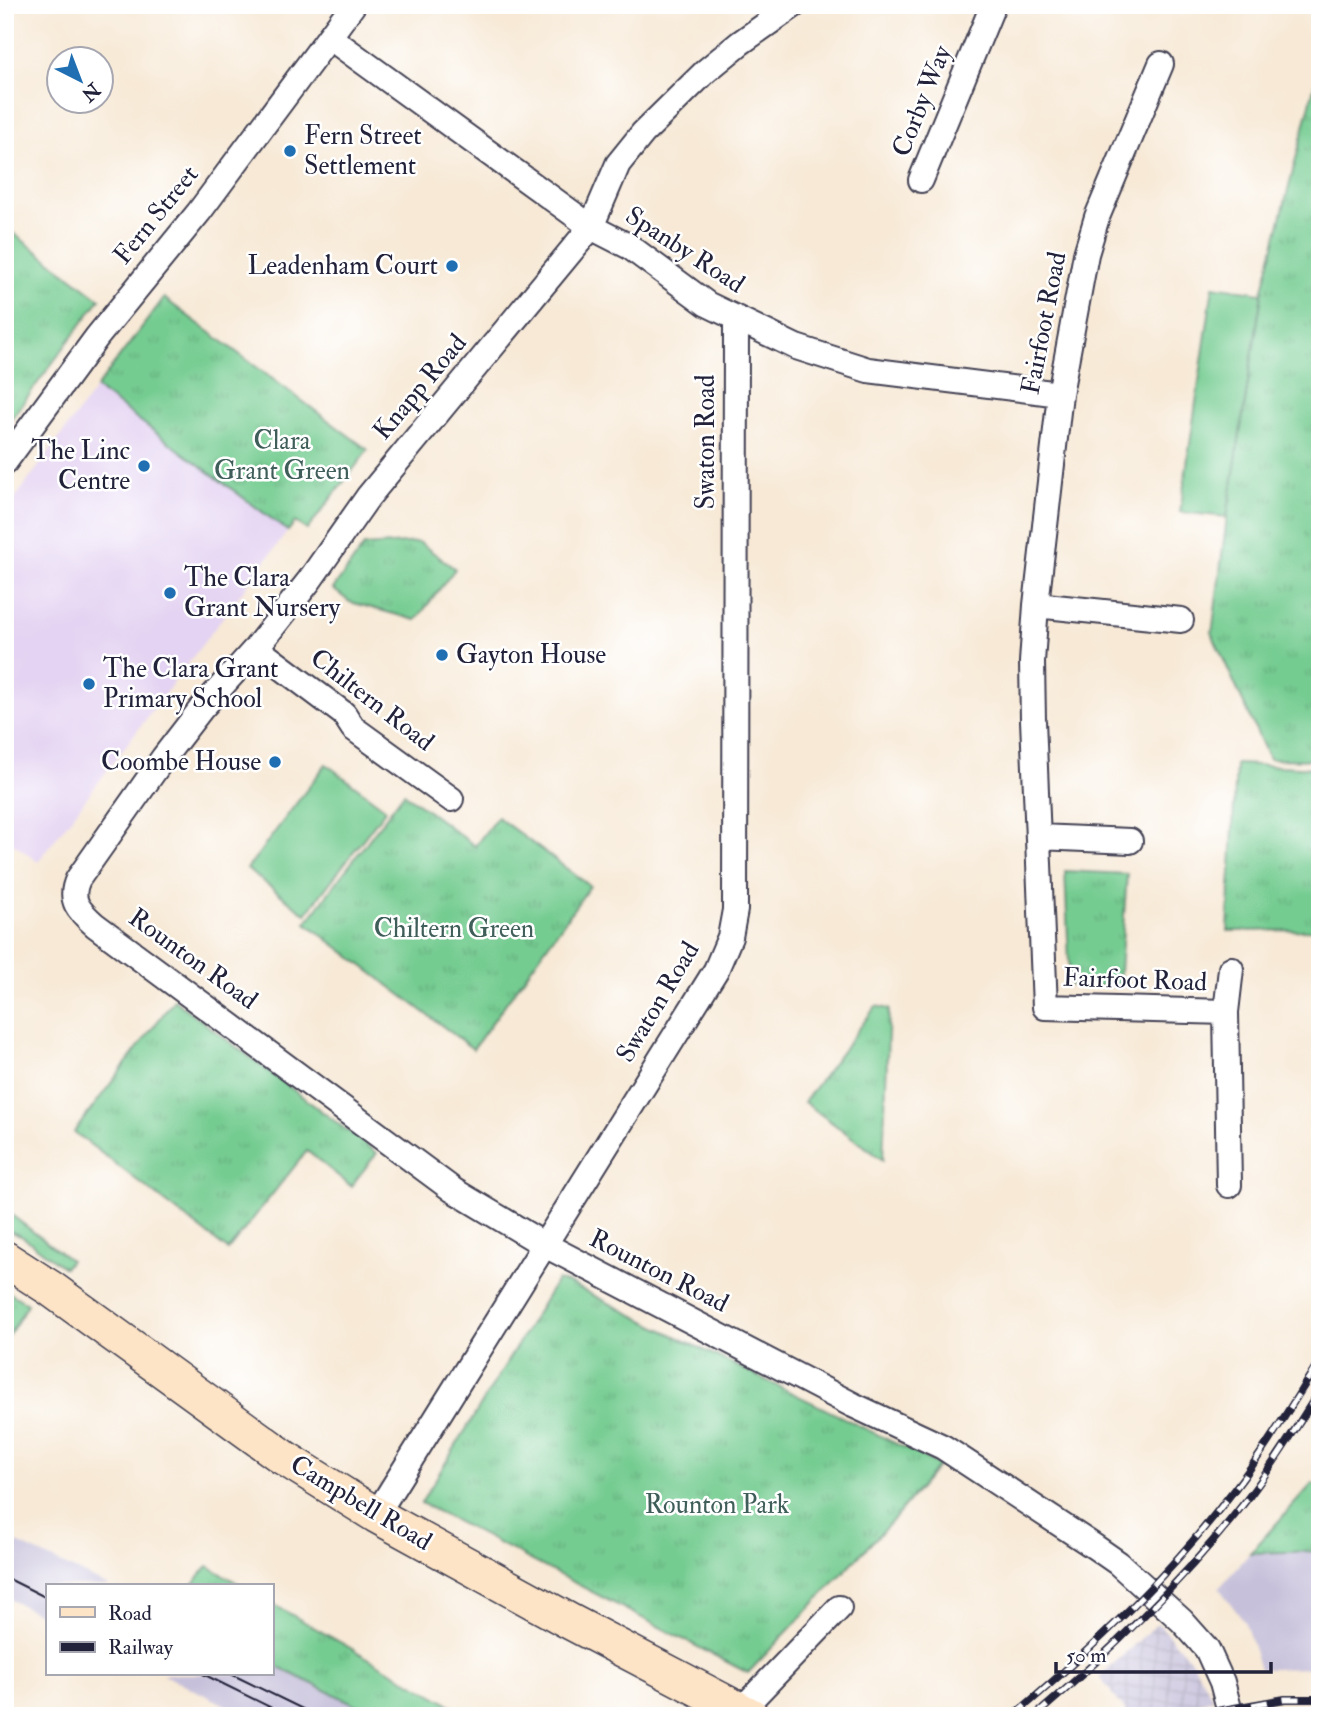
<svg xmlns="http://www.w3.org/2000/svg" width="1325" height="1721" viewBox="0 0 1325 1721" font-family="'IM FELL Double Pica',serif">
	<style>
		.built { fill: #e4d3f2 }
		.industrial { fill: url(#industrial-grid) }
		.railway { fill: #c6c0da }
		.grass { fill: url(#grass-tufts); stroke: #4c7766; stroke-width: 2 }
		.pitch { fill: #75cc91; stroke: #4c7766; stroke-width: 2 }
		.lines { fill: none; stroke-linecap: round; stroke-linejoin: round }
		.street-casing { stroke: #424052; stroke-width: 28 }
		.secondary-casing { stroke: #424052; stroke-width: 38 }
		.street { stroke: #fff; stroke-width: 24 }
		.secondary { stroke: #fee4c6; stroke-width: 35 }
		.tram { stroke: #22223b; stroke-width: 2 }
		.rail-casing { stroke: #22223b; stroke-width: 8 }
		.rail { stroke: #fff; stroke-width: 5; stroke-dasharray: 16; stroke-linecap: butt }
		.poi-dot { fill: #1f6fb2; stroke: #fff; stroke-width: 2.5 }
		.labels { text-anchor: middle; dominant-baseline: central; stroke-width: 5; stroke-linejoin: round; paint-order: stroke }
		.street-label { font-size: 26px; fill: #22223b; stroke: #fff }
		.poi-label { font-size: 26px; fill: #22223b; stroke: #fff; text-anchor: start }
		.park-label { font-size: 26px; fill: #3f5e59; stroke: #fff }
	</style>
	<defs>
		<pattern id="industrial-grid" width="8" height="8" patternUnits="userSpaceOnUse" patternTransform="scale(1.75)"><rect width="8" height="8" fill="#c6c0da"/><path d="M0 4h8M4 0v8" fill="none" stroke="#aaa5bc"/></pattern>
		<pattern id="grass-tufts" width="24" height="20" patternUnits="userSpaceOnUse" patternTransform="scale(1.75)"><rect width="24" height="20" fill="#75cc91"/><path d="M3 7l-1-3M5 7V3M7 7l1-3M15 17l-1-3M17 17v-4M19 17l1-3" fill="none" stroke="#65af7e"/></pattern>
	</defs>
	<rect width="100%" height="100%" fill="#fff"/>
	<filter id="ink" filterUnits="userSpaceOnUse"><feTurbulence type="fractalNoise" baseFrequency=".0143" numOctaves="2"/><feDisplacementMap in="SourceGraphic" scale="14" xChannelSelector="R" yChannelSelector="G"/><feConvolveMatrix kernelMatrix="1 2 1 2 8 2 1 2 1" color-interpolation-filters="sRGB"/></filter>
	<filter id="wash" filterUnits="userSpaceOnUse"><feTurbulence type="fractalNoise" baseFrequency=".00686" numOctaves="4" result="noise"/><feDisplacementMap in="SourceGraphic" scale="28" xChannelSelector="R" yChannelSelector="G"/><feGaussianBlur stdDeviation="1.57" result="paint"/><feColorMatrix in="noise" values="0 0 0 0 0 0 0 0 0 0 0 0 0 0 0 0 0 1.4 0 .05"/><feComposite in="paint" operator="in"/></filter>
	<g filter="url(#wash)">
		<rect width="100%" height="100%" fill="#f7e9d6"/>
		<path class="built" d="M96,388L288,531L38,862L5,837V512Z"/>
		<path class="industrial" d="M1158,1623L1193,1663L1213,1699L1145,1716H1130L1099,1677Z"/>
		<path class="railway" d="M5,1537L100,1582L109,1586H47V1618L5,1597Z
			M1320,1552V1668L1260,1669L1245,1623L1219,1588L1250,1553Z
			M271,1664L380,1716H248L162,1674H271Z"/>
		<path class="grass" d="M1320,64V760L1269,759L1212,634L1227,517L1262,293Z
			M5,227L100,299L5,427Z
			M164,298L368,450L307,530L295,522L288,531L96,388Z
			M419,542L455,569L416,620L350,602L333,589L364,546Z
			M1236,764L1320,768V930L1228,931Z
			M404,793L475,846L497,817L590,886L473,1049L306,923Z
			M1065,871L1127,874L1119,986L1070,985Z
			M174,1000L377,1153L351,1186L307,1151L228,1250L74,1132Z
			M876,1006L889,1009L883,1160L804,1102Z
			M5,1210L70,1260L64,1268L23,1237L5,1229Z
			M557,1280L571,1284C693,1346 817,1404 939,1465L895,1518L748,1673L421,1503Z
			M5,1290L28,1304L5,1342Z
			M1313,1483L1320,1487V1551L1250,1553Z
			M208,1566L243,1586H191Z
			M271,1603L463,1712L461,1716H380L271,1664Z"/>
		<path class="pitch" d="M1213,286L1262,293L1227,517L1180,512Z
			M326,764L386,809L306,914L247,869Z"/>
	</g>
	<g filter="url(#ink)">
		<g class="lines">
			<g class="street-casing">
				<path id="street" d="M794,5L740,43L706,71L643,133L618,164L591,227L368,497L309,581L256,648L201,709L164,757L78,879C68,900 79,911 95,925L453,1190L543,1244L853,1405L943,1447L1095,1547L1118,1563L1182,1621L1207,1649L1222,1682L1231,1716
					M329,37L565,208L591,227L630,247L707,304L796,347L868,370L1060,394
					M1161,64L1097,217L1086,254L1060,394L1036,605L1032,662L1033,720L1045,1007L1226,1012
					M921,180L993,5
					M5,462L97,337L199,212L353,5
					M1036,605L1181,620
					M256,648L344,714L353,728L451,799
					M1039,837L1130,841
					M1229,1185L1226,1012L1231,969
					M376,1515L716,970L730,937L735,910L736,319
					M741,1710L839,1608"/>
			</g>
			<g class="secondary-casing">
				<path id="secondary" d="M5,1259L50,1288L283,1457L376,1515L569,1621L751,1716"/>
			</g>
			<use href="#street" class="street"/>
			<use href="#secondary" class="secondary"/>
			<path class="tram" d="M5,1577L47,1598
				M203,1674L288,1716
				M231,1674L317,1716"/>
			<g class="rail-casing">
				<path id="rail" d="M1013,1716C1094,1647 1170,1575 1234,1490C1266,1449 1292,1404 1320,1360
					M1035,1716C1112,1650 1183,1581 1245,1502C1273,1466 1296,1428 1320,1390
					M1189,1716L1285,1699H1320
					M1277,1716L1320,1714"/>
			</g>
			<use href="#rail" class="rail"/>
		</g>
	</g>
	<g class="poi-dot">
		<circle cx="290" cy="151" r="7"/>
		<circle cx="452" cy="266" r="7"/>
		<circle cx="144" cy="466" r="7"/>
		<circle cx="170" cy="593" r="7"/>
		<circle cx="442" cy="655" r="7"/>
		<circle cx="89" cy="684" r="7"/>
		<circle cx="275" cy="762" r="7"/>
	</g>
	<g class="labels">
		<g class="street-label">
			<text transform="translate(922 101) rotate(-68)">Corby Way</text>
			<text transform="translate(156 215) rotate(-51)">Fern Street</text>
			<text transform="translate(685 250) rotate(33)">Spanby Road</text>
			<text transform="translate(1044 323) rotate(-79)">Fairfoot Road</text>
			<text transform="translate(420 387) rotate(-50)">Knapp Road</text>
			<text transform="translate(706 442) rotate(-90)">Swaton Road</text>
			<text transform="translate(372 700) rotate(38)">Chiltern Road</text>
			<text transform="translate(193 959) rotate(36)">Rounton Road</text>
			<text transform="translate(1135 980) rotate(2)">Fairfoot Road</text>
			<text transform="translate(658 1002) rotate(-59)">Swaton Road</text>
			<text transform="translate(659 1271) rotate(27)">Rounton Road</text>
			<text transform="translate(361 1503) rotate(31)">Campbell Road</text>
		</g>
		<g class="poi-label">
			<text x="304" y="136">Fern Street<tspan x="304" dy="30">Settlement</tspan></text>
			<text x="438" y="266" text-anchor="end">Leadenham Court</text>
			<text x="130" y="451" text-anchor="end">The Linc<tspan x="130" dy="30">Centre</tspan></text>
			<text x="184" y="578">The Clara<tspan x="184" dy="30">Grant Nursery</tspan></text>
			<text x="456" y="655">Gayton House</text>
			<text x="103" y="669">The Clara Grant<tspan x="103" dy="30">Primary School</tspan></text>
			<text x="261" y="762" text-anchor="end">Coombe House</text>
		</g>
		<g class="park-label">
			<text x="282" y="441">Clara<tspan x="282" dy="30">Grant Green</tspan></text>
			<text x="454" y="929">Chiltern Green</text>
			<text x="717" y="1505">Rounton Park</text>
		</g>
	</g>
	<rect width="1325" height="1721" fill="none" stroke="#fff" stroke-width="28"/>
	<rect x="46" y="1584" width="228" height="91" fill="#ffffff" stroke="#a7a7b1" stroke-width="2"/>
	<rect x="60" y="1607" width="35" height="10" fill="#fee4c6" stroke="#a7a7b1" stroke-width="2"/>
	<text x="108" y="1620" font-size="21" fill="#22223b">Road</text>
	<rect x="60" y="1642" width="35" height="10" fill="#22223b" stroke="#a7a7b1" stroke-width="2"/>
	<text x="108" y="1654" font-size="21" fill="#22223b">Railway</text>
	<g transform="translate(80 80) rotate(138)"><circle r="33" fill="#ffffff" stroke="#a7a7b1" stroke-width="2"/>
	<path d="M0-5L12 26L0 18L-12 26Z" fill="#1f6fb2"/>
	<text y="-10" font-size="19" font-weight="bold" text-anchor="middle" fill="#22223b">N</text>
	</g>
	<path d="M1056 1662v10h215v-10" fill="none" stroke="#22223b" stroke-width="3.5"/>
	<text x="1066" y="1662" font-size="21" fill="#22223b" stroke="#ffffff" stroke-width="5" paint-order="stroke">50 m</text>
</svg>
